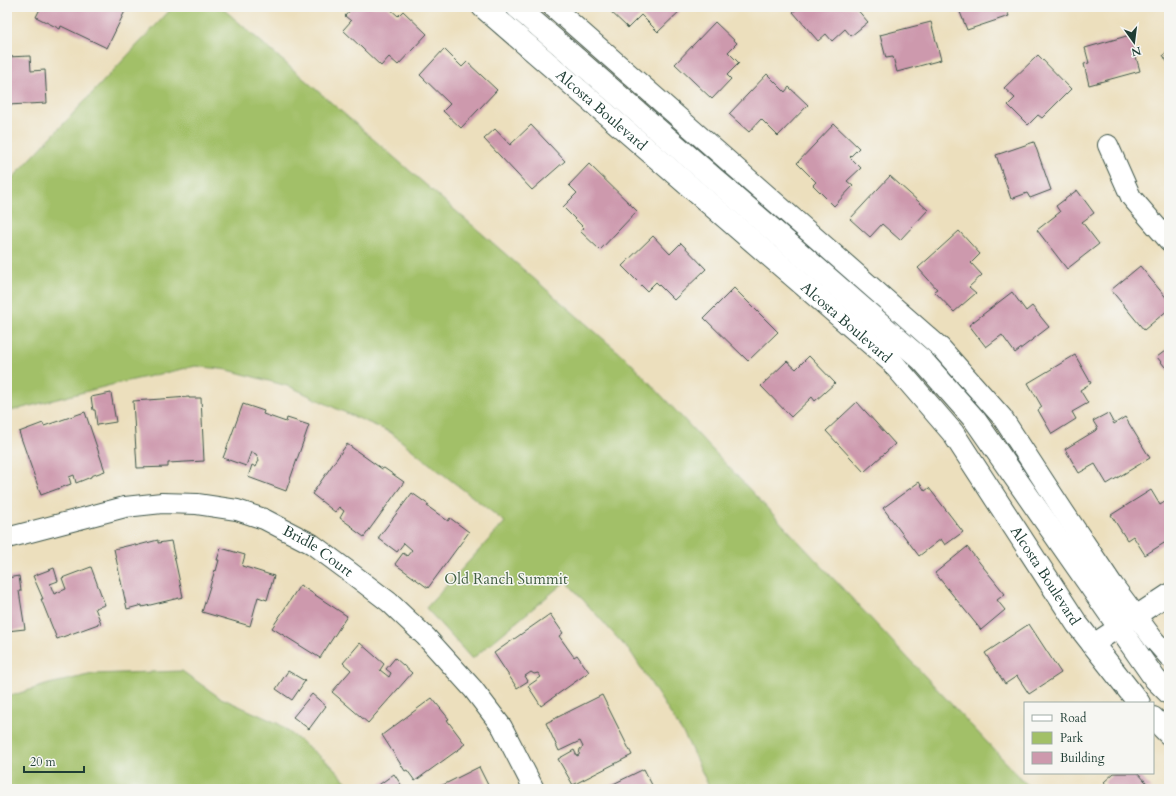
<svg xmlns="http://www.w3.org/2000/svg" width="1176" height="796" viewBox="0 0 1176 796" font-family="Cardo,serif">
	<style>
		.green { fill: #a2c067; stroke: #607e4e }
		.building { fill: #cd99ad }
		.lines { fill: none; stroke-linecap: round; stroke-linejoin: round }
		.street-casing { stroke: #3e5549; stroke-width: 22 }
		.secondary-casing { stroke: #3e5549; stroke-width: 24 }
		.street { stroke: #fff; stroke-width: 20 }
		.secondary { stroke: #fff; stroke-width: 22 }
		.labels { text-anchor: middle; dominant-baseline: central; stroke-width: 3; stroke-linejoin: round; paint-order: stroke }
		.street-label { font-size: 15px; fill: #1f3d34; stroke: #f6f6f2 }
		.park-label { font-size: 15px; fill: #405e41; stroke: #f6f6f2 }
	</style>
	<rect width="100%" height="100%" fill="#f6f6f2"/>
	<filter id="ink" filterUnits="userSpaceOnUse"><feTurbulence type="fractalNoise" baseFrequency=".025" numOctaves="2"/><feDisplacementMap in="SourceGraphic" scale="8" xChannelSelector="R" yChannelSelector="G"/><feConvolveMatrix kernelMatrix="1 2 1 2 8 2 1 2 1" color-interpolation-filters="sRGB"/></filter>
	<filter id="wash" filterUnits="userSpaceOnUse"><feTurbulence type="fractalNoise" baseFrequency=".012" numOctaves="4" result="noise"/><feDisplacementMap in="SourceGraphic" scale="16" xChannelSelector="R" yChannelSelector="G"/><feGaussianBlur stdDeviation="0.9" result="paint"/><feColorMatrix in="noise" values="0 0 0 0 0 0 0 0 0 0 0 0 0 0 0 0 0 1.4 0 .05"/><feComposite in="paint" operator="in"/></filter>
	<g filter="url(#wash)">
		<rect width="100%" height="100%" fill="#ecdfbd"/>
		<path class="green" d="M173,7H221L630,362L1031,789H710L686,738L632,654L566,581L472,659L426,608L505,522L426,461L390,432L337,409L291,387L228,370L196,366L115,384L7,412V184Z
			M182,671L219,697L279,724L332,766L353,789H7V697L49,684L93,674Z"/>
		<g id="blocks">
			<path class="building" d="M41,7H127L107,48L61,26L60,29L36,17Z
				M353,7H388L398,16L403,11L427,34L398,65L389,57L381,66L343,30L351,21L345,16Z
				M611,7H684L658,32L641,15L628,28L608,9Z
				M799,7H855L868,22L851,36L845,29L832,41L826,34L818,41L793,12Z
				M958,7H1005L1009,16L967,30Z
				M715,22L737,43L728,52L739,63L727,75L731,79L712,99L675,64Z
				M931,22L941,60L897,72L893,57L886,58L880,35Z
				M1130,35L1140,71L1089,85L1084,64L1089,63L1085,48Z
				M444,49L462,67L467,62L497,90L461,128L443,111L450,104L420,75Z
				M1169,51V65L1163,55Z
				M1038,55L1071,89L1042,118L1038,115L1028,125L1008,105L1015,98L1004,88Z
				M30,56L31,71L45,70L47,103L7,105V57Z
				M767,74L785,92L789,87L808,105L778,136L761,119L749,132L729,114Z
				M834,124L859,148L850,157L861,168L847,181L853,186L834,206L813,185L816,182L797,163Z
				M531,125L565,161L532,190L484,139L495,129L510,145Z
				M1034,142L1051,190L1030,198L1027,193L1011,199L996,155Z
				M589,164L637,211L600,250L580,231L584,228L563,207L577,193L569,185Z
				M890,176L928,210L900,240L882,224L870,237L850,219Z
				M1077,190L1094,213L1082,222L1099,244L1067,269L1037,230L1060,212L1056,206Z
				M959,231L980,254L971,263L982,275L969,287L976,293L954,312L934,291L937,289L918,268Z
				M653,236L670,254L681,243L706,269L674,300L656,282L647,291L622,266Z
				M1140,266L1169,301V309L1144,330L1111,290Z
				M734,288L778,332L748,361L704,318Z
				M1012,292L1026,311L1032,306L1049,327L1015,353L1002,335L986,347L969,325Z
				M1169,348V372L1157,357Z
				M1075,355L1091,383L1080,390L1088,403L1072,412L1076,419L1052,434L1038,410L1042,407L1028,383Z
				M809,356L835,383L815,401L812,397L791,417L761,386L787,361L796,369Z
				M111,393L116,422L97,425L95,410H93L91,397Z
				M189,397V398H201L204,461L168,463V467L137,468L133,401Z
				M857,402L895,444L864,472L826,431Z
				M243,404L264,411L263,414L286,422L287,418L309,425L286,491L248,477L252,465L256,467L259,460L256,454L251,452L246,466L223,458Z
				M85,412L105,471L91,476V477L76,483L74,475L69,477L71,484L41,495L19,432L43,423L44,426Z
				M1108,413L1114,424L1125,417L1150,458L1107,484L1095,464L1079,473L1065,449L1098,429L1093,421Z
				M347,444L382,469L384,468L404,482L364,537L353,529L354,528L340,518L344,511L339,507L335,512L312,494Z
				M919,482L925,491L929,488L963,532L945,545L941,539L919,556L883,508Z
				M1151,490L1160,505L1169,499V540L1145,555L1133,536L1127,540L1111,515Z
				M412,493L429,505L427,506L448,521L450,518L469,532L428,588L395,564L403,553L407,556L412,550L404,543L397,552L378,538Z
				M158,540V543L171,541L183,597L142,607V605L127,609L114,549L135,544V546Z
				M967,547L1005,594L997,600L1005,610L981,630L935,573Z
				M221,548L245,555L242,566L274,576L267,600L258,597L250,626L202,612L215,570L216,571L219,560H217Z
				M91,567L105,605L95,608L101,623L57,639L41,599H43L33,576L54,568L58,581L50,584L54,594L66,589L62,578Z
				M19,576L21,591H19L25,629L7,631V578Z
				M300,585L347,616L320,658L272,628Z
				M550,614L563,633L559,636L574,657L577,655L589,672L541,706L528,686L541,677L538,673L534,674L531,672L525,676L528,681L517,688L494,653Z
				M1029,624L1061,673L1029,694L1017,676L1005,684L985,653Z
				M360,643L384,664L380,670L389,677L391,673L386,669L395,658L412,673L368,723L332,692L351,670L343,663Z
				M288,671L305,681L292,700L276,689Z
				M312,694L326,706L309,729L293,717Z
				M602,695L632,755L573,785L558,759L574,750L577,756L579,755L580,749L583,747L580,741L559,751L546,723Z
				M432,698L449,719L447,720L465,744L462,746V747L415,781L407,770L405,771L382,735Z
				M479,767L489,787L487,789H435Z
				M644,769L654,789H603Z
				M1114,773H1138L1152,789H1110L1104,782Z
				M394,774L404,789H373Z"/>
		</g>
	</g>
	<g filter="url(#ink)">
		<use href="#blocks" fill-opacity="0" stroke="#3e5549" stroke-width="1"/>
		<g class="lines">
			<g class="street-casing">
				<g id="street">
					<path d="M553,7L941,348L1002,417L1064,512L1113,585L1154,640L1169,657"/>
					<path d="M1108,145L1131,197L1169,241"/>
					<path id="s1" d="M7,538L125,507L162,503L197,504L237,510L264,519L312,544L347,570L389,602L426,637L473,689L502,727L534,789"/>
					<path d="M1092,645L1169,594"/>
				</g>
			</g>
			<g class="secondary-casing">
				<g id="secondary">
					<path id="s2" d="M483,7L891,361L953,433L1077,624L1139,703"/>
					<path d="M517,7L922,360L975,420L1155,679L1169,693"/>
					<path d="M1153,718L1169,734"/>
				</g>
			</g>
			<use href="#street" class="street"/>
			<use href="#secondary" class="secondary"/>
		</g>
	</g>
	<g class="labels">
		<g class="street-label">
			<text stroke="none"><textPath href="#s2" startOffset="157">Alcosta Boulevard</textPath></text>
			<text stroke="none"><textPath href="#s2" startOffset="481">Alcosta Boulevard</textPath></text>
			<text stroke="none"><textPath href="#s1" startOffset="326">Bridle Court</textPath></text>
			<text stroke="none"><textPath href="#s2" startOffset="805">Alcosta Boulevard</textPath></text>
		</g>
		<g class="park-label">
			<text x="506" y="579">Old Ranch Summit</text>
		</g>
	</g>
	<rect width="1176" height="796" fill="none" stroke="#f6f6f2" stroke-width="24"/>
	<rect x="1024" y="702" width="130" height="72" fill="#f6f6f2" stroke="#a0aca6"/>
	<rect x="1032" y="715" width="20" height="6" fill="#ffffff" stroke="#a0aca6"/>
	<text x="1060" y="722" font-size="12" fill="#1f3d34">Road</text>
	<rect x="1032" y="732" width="20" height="12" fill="#a2c067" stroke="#a0aca6"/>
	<text x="1060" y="742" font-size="12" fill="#1f3d34">Park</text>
	<rect x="1032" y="752" width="20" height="12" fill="#cd99ad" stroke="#a0aca6"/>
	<text x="1060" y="762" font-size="12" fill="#1f3d34">Building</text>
	<g transform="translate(1134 42) rotate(166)" stroke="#f6f6f2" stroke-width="3" paint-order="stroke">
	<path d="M0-3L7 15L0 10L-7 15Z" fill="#1f3d34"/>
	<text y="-6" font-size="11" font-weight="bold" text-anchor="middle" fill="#1f3d34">N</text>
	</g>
	<path d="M24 766v6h60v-6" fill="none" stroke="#1f3d34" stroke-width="2"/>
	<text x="30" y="766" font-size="12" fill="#1f3d34" stroke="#f6f6f2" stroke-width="3" paint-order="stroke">20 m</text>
</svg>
